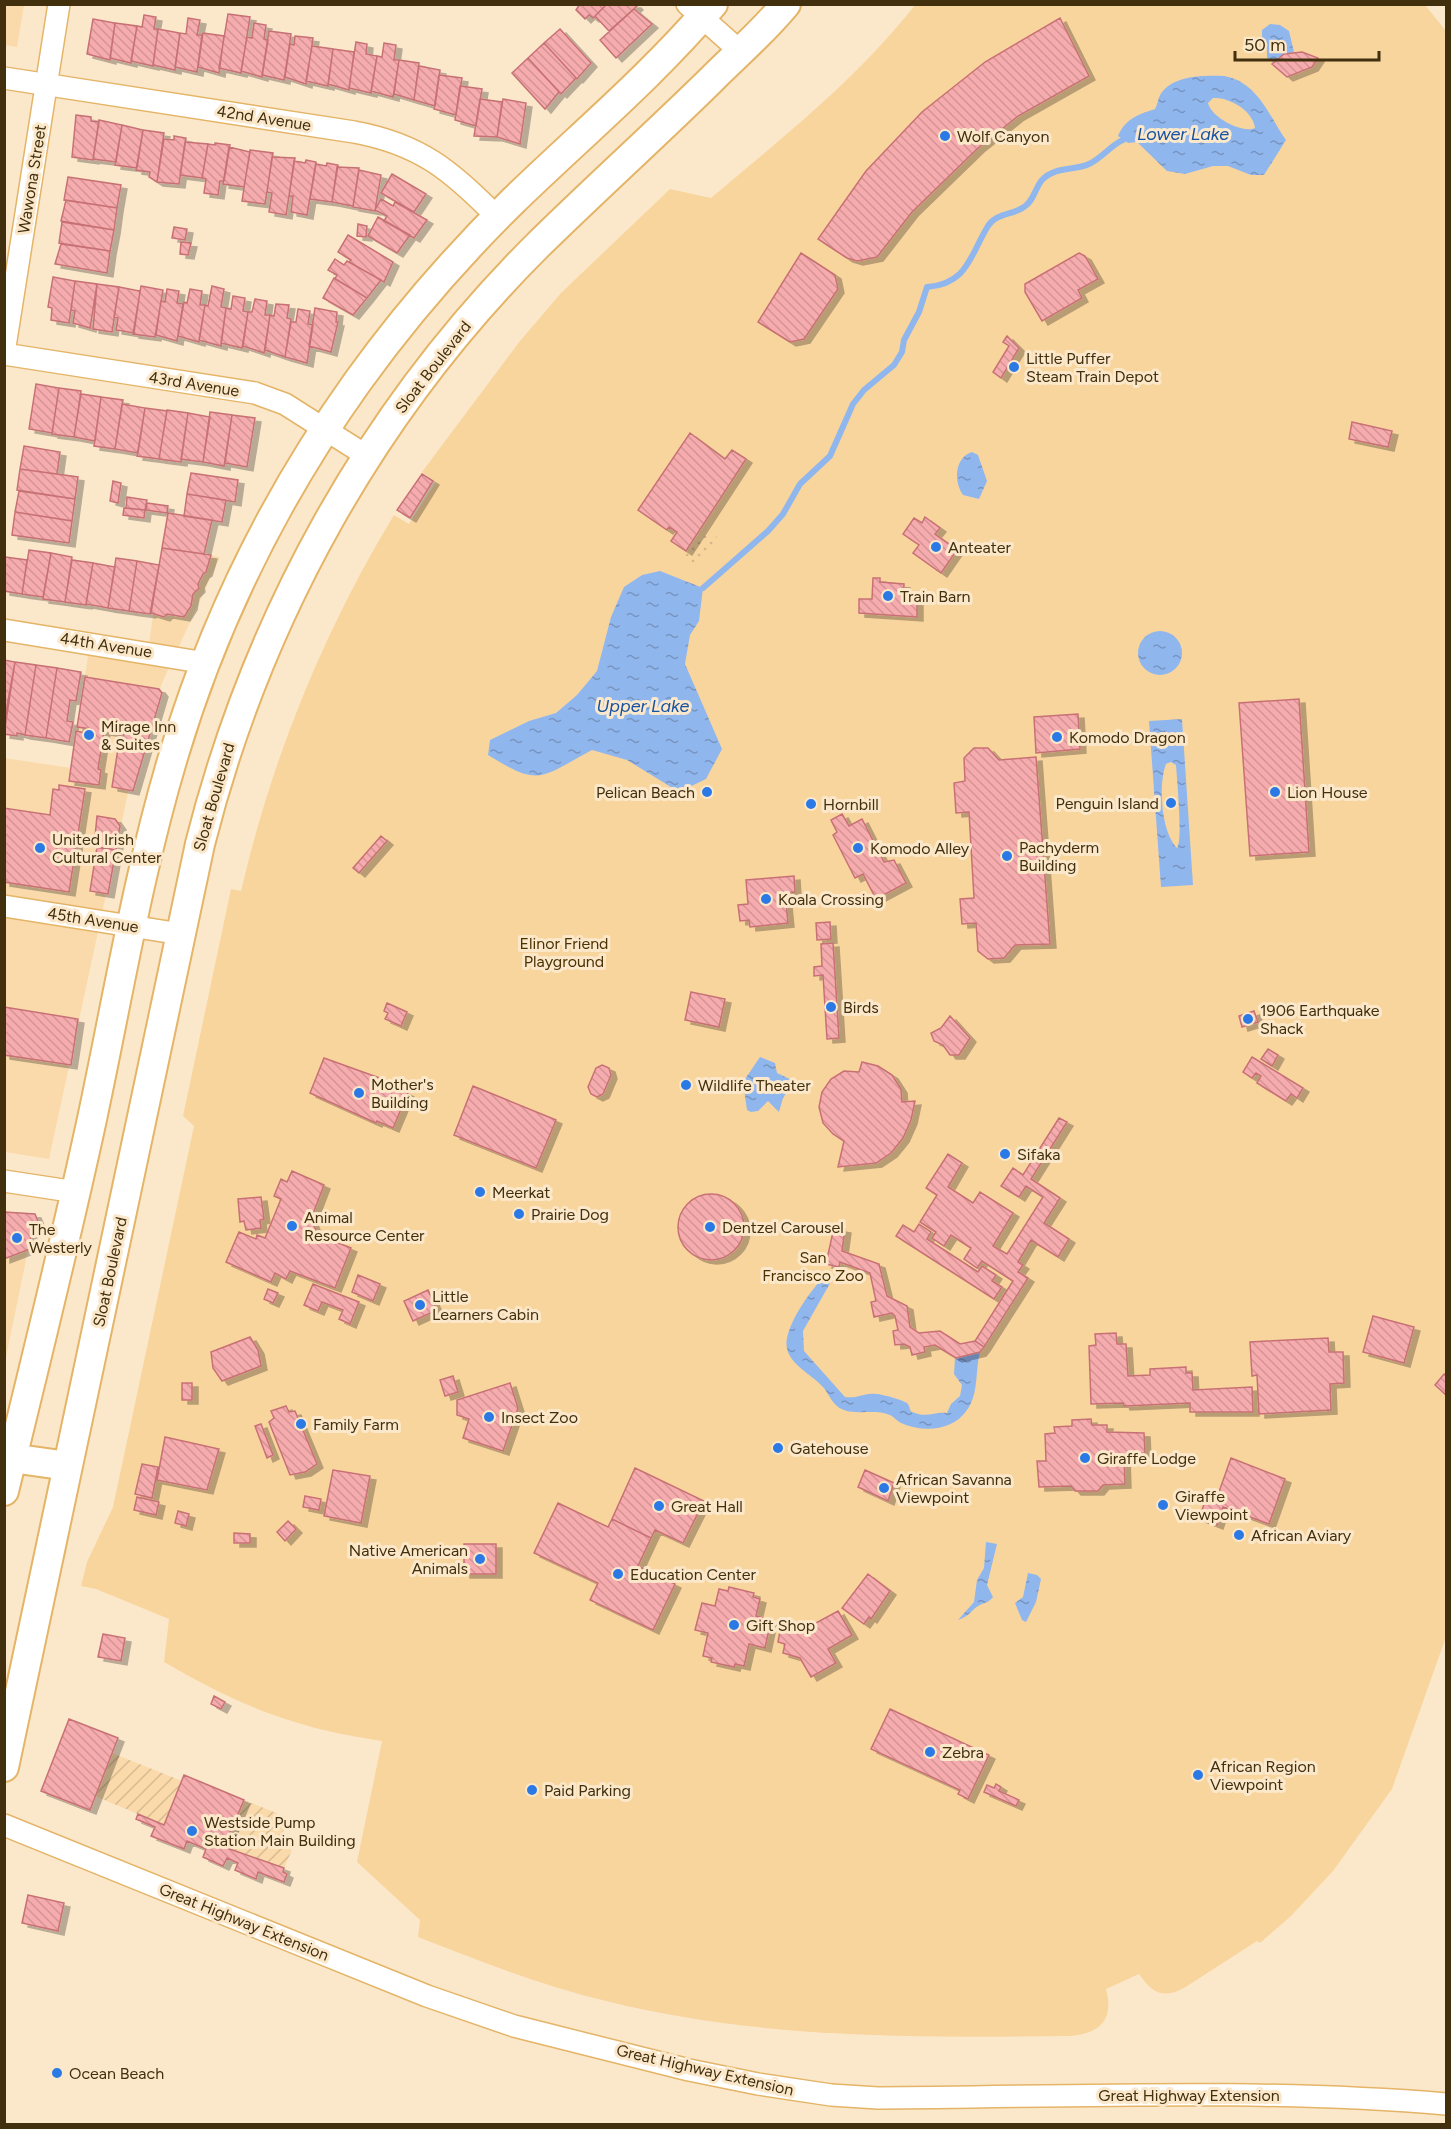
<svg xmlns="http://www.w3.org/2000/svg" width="1451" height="2129" viewBox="0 0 1451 2129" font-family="Figtree,sans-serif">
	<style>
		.built { fill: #fadaaa }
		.industrial { fill: url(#industrial-furrows) }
		.park { fill: #f9d59e }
		.garden { fill: url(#garden-dots) }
		.water { fill: url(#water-ripples); fill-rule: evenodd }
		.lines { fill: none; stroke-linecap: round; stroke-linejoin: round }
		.stream { stroke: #90b6ee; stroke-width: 6 }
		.building { fill: url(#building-back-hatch); stroke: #c87175; stroke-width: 1.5; filter: url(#shadow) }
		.street-casing { stroke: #e4b467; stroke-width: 24 }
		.secondary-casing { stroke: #e4b467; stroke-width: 32 }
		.street { stroke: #fff; stroke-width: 21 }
		.secondary { stroke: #fff; stroke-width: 28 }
		.poi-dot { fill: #2b79e4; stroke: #fbe8cb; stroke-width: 2 }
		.labels { text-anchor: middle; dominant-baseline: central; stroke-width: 6; stroke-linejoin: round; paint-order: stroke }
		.street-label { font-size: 16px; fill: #422f0e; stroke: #fbe8cb }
		.poi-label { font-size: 16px; fill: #422f0e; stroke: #fbe8cb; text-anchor: start }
		.park-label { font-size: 16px; fill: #4c3200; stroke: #fbe8cb }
		.water-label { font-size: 18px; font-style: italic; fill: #1752a3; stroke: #fbe8cb }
	</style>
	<defs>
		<pattern id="industrial-furrows" width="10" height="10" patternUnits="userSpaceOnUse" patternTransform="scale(1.5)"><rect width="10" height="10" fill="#fadaaa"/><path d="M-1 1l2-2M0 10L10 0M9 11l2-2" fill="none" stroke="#d8bb91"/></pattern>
		<pattern id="garden-dots" width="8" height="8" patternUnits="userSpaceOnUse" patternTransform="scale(1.5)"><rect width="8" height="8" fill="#f9d59e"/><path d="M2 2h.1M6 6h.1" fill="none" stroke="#d7b787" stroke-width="1.8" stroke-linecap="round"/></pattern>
		<pattern id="water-ripples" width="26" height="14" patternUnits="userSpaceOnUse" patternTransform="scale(1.5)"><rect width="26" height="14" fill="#90b6ee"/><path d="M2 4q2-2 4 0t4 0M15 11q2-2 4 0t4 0" fill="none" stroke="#7794bf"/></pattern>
		<pattern id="building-back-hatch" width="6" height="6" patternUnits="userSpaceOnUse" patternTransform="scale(1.5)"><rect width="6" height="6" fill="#f6acae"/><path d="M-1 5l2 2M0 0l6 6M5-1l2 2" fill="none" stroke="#d49494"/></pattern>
		<filter id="shadow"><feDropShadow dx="6" dy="4" stdDeviation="0" flood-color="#0004"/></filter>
	</defs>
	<rect width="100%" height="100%" fill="#fbe8cb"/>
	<path class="built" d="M4,5H24L17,47L5,45Z
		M162,548L220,557L162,683L129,788L49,1159L5,1152L4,758L71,768L90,643L148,652Z
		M5,1211L35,1216L5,1362Z"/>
	<path class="industrial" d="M112,1753L182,1781L164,1825L95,1796Z
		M244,1800L289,1818L278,1844L292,1850L284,1868L224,1847Z"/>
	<path class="park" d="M915,5H1425L1446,31V1637L1392,1789L1333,1871L1291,1916L1260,1943L1257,1941L1184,1988C1163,1999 1152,1993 1139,1974L1106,1989C1114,2019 1101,2033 1071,2036C914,2038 759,2039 606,2001C542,1986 480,1961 418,1937L420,1920L357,1862L382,1741C294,1728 240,1706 164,1662L169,1619L96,1589L81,1586L87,1562L113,1507L194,1126L183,1116L231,889L241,891C272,758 323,632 394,515L409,524L436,482L422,472L520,341L561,293L670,189L711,198C782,138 857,79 915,5Z"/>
	<path class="garden" d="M706,530L717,537L706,558L693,565L685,560L687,543L694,542Z"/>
	<path class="water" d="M1270,24L1280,25L1289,31L1294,52L1284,54L1273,62L1267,58V49L1262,46V30Z
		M1224,76C1258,82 1269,116 1286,140L1264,175H1251L1228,166H1213L1185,174L1167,171L1137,142L1128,143L1118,136C1125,119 1139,114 1155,109C1158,104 1158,97 1162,92C1175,75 1205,75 1224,76ZM1213,98C1230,97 1253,111 1255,128C1242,134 1211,117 1208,103Z
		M972,452L978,455L987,481L979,499L963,495C953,481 955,457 972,452Z
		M660,571L703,588L699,621L690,635L685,664L722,749L706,779L679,792L627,760L592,750C541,777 541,788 488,755L490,740L529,721L556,713L577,695L597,671L611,617L624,587L642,575Z
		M1138 653a22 22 0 1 1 44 0a22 22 0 1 1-44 0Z
		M1182,719L1193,885L1161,887L1149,721ZM1171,762L1176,765C1177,780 1183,841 1177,848C1161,831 1158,785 1166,764Z
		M760,1057L775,1063L777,1073L794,1081L783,1098L779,1112L768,1101L758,1111L751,1112L747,1110L743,1082Z
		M825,1275L833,1278L803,1331L804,1351L845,1397C857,1399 865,1392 877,1394C881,1394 907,1401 908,1404C911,1409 908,1411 915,1413C928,1418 936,1411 947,1413L951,1404L960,1396L962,1385L954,1374L955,1358L980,1352C975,1371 979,1394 967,1410C953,1431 923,1433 901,1423C897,1421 894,1417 890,1415C876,1409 857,1415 844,1410C832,1406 830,1395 823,1387C811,1373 782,1362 787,1338C792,1316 810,1292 825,1275Z
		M986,1542L997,1544L987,1585L993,1597C988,1603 986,1602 980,1605C971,1609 971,1616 958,1620L974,1602L977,1580L984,1568Z
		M1028,1573L1037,1575L1041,1579L1036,1602L1026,1622L1022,1620L1015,1603L1023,1597Z"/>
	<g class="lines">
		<path class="stream" d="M703,588L768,531L783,514L800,484L830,456L853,404L864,390L894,365L902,352L904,340L919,312L927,287C968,284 970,255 988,226C996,213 1013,215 1024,207C1034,201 1035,188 1042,180C1055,166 1074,171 1089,164C1102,158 1111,145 1123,140"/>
	</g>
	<path class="building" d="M580,4H607L593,18L589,15L585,19L576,10Z
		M607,4H635L637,6L609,31L595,16Z
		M634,9L652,24L616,58L600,40Z
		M228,14L250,17L241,73L219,68Z
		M144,15L156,17L154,29H158L153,66L131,61L137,26L142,27Z
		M188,18L200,20L197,35H202L197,72L175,67L180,33L186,34Z
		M1060,18L1089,76L1018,116L978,148L912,212L877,257L857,261L847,258L818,239L866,171L922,112L985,62Z
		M93,19L115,23L110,60L87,54Z
		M115,23L137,26L131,63L110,58Z
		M254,23L266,25L264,39L268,40L262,77L241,71L247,37L252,38Z
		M158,29L180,33L175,70L153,65Z
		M560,29L591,63L577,79L544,43Z
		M269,31L291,34L284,80L262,75Z
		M203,33L224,36L219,73L198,67Z
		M295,36L313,38L306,84L285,77L290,44L294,45Z
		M356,42L367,44L366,54L377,56L371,93L349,88Z
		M384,43L396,45L394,60H399L393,97L371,91L377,56L382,57Z
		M544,43L576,78L561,94L528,58Z
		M312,46L333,49L328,86L306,81Z
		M333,49L354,52L349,90L328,84Z
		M1302,52L1318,58L1312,67L1287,77L1272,64L1284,54Z
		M528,58L559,92L545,109L512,73Z
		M399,60L419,63L414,100L394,94Z
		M419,66L440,70L435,106L414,100Z
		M439,75L462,78L456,115L434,109Z
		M460,86L482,89L476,126L455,120Z
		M480,99L502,102L497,137L474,136Z
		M503,99L526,103L520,144L497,137Z
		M76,115L91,117V121L99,122L93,160L72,157Z
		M99,120L122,125L116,162L93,159Z
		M122,125L143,130L137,168L115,165Z
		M143,130L164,133L157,182L149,177L150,172L136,170Z
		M174,136L186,138L179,184L157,182L164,139L174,140Z
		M185,142L208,144L202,178L180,175Z
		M215,143L230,145L224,181H220L218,195L204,193L206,179L202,178L208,144L215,145Z
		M229,147L250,152L244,187L223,184Z
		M250,150L273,153L265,204L242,201Z
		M272,157L295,158L286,215L269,212L272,193L267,192Z
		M306,160L316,162L307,215L291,212L293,196H289L294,161L305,163Z
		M327,163L338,165L332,202L310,199L316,164L326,166Z
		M337,167L359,168L353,206L332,202Z
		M359,170L381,175L375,211L353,207Z
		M392,174L426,194L414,212L381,193Z
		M68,177L121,185L117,208L64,200Z
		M381,199L393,206L395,202L427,220L414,238L384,221L387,216L375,210Z
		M66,200L117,208L114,230L61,221Z
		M378,217L410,235L397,253L368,236Z
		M62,222L114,230L110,251L59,243Z
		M358,224L367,226L366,237L357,236Z
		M174,227L187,229L185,240L172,238Z
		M348,235L393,262L384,282L349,262L351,260L338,252Z
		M181,242L191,243L188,255L180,254Z
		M61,244L110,251L107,273L55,264Z
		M801,253L835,275L838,289L804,339L790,342L758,322Z
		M1079,253L1085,256L1098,279L1078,290L1082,298L1042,321L1025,292V284Z
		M335,259L344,265L347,261L381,280L367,298L335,279L337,275L328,270Z
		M53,277L75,281L69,323L51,320L52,308L48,307Z
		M334,278L367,298L353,315L323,298Z
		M75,281L97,284L90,328L73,323L75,311L71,310Z
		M97,284L119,287L112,332L93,329Z
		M141,286L163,290L155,337L133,334Z
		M212,286L224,289L221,307L226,308L221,346L199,340L205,305L208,306Z
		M119,287L140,291L134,333L116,330L118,318L114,317Z
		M167,289L179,291L177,303L183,304L177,341L156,335L161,301L165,302Z
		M190,289L202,291L200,305H205L199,342L178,336L184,302L187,303Z
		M233,296L245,298L243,311L248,312L242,348L221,343L226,308L231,309Z
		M255,299L267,301L265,315H270L264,353L243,346L248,312H252Z
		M276,304L289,305L287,318L291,319L285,357L265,350L270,315L274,316Z
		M315,308L337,312L336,322H338L331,352L309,346Z
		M298,309L310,311L308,324L313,325L307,363L285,357L291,322H296Z
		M1007,336L1019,348L1001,378L993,372L1009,346L1003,342Z
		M36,384L59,388L52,433L29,429Z
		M59,388L81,391L74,437L52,434Z
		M81,394L101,397L95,441L74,437Z
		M101,397L123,400L115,449L94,446Z
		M122,404L145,408L138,453L115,449Z
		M145,408L167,411L159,459L137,456Z
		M167,410L188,413L181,462L159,459Z
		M210,412L232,415L224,466L203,462Z
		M188,413L210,417L203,462L181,459Z
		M232,415L255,418L247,467L225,463Z
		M1352,422L1392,431L1388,447L1349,439Z
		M690,433L725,459L732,450L746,459L686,551L671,541L677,532L669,527L667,530L638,510Z
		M24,446L60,452L57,474L20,469Z
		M20,469L78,477L75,499L17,490Z
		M191,473L238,480L235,502L187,494Z
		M422,474L433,481L410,518L397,510Z
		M113,481L121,483L118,503L110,501Z
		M19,491L75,499L72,521L15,512Z
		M187,494L226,500L222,522L184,516Z
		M127,497L147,500L145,510L126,508Z
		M147,503L168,506L167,513L146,510Z
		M124,508L145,510L144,518L123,515Z
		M15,512L72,521L69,543L12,535Z
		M168,513L212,520L204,554L162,548Z
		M925,517L940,528L935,534L957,550L941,573L913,553L919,545L903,534L914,518L922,523Z
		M162,548L211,555L206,572L203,574L198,584L199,588L193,594L191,606L184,617L167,614L164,617L151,613Z
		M29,550L51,553L43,597L22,594Z
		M51,553L72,557L65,602L43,599Z
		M5,557L27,560L22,594L4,591Z
		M116,558L137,561L129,611L108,608Z
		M72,560L93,563L86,605L65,602Z
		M137,561L159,565L150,614L129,611Z
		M93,563L115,567L108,608L86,604Z
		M873,578H880V582L904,584L903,601L917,602V617L859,613V599H872Z
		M4,660L15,662L4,723Z
		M15,662L36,665L25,735L17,733V736L4,734Z
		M36,665L57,668L46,738L25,735Z
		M57,668L81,672L76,701L70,700L67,721L73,722L69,742L46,738Z
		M85,677L159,689L162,693L133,791L112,787L120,736L123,737L124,734L104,731L98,769L101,770L99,785L69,781L76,731L90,734L91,729L77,727Z
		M1299,699L1309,852L1250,856L1239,703Z
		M1078,714L1080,749L1036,753L1034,717Z
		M974,748H988L999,760L1036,757L1050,944L1015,945L1004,958L988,959L978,951L976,923L962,924L960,899L974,898L969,812L956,813L954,783L965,781L964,758Z
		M59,785L85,789L69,892L4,882V808L50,815L53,789L59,790Z
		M842,814L849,826L862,819L884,862L894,860L906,883L876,899L863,874L855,878L833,835L837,832L831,820Z
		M97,816L115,819L120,826L116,850L94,847Z
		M381,836L387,841L359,873L353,868Z
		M97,847L116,850L108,894L90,891Z
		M794,876L795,892L785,893L788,923L750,927L749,920L740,921L738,905L748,904L746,880Z
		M830,922L831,939L817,940L816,923Z
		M833,943L839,1038L827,1039L823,975L814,976V967L822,966L821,944Z
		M691,992L725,999L719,1027L685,1020Z
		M387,1003L407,1012L401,1026L385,1019L388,1013L384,1011Z
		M4,1007L78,1019L71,1065L4,1055Z
		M1254,1011L1258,1022L1242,1027L1239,1016Z
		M950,1016L970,1038L959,1055H950L943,1045L934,1041L931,1033L941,1028Z
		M1268,1049L1278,1055L1272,1066L1261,1059Z
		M1252,1057L1303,1088L1297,1098L1291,1094L1286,1101L1257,1083L1261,1076L1256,1073L1252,1078L1243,1072Z
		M324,1058L388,1081L387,1084L408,1093L393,1128L377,1121L376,1123L310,1093Z
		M862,1062L878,1066L892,1075L901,1089L902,1102L915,1101L911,1120L903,1138L891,1153L876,1163L838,1167L844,1141L833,1134L823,1123L819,1107L822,1092L831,1079L844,1071L859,1072Z
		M602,1065L609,1068L611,1075L603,1094L597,1097L591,1094L588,1087L596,1068Z
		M473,1086L556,1120L536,1168L454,1135Z
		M1059,1118L1067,1122L1031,1179L1060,1198L1044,1223L1069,1239L1058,1257L1031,1240L1018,1262L1023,1265L1018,1272L1028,1278L984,1347L975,1341L1013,1281L982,1261L977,1268L964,1259L971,1248L951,1235L944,1246L932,1238L936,1232L920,1222L937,1195L926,1188L948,1154L962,1163L948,1187L973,1203L980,1192L1013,1213L993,1246L1007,1254L1043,1197L1026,1186L1019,1197L1001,1186L1013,1168L1023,1175Z
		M292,1171L324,1185L311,1219L318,1235L351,1248L335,1288L290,1271L286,1279L275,1273L271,1282L226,1262L239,1232L256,1239L257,1235L265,1238L281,1199L274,1196L281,1179L287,1182Z
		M678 1227a33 33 0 1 1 66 0a33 33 0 1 1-66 0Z
		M261,1197L264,1219L260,1220L261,1228L246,1230L244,1221L240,1222L238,1199Z
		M4,1212L35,1214L39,1224L31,1228L30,1249L4,1259Z
		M919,1224L931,1232L927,1239L978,1272L982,1266L996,1275L992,1281L1002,1287L994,1299L896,1236L903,1225L914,1232Z
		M834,1227L845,1229L842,1251L879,1264L887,1296L907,1306L910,1327L919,1333L940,1331L960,1344L975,1341L984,1347L980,1352L956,1358L935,1345L924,1347L925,1352L912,1355L910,1347L904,1344L895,1345L893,1331L898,1330L895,1316L892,1313L874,1317L871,1302L876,1301L870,1273L840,1262L839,1267L826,1264Z
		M358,1275L380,1284L373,1301L352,1292Z
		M313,1284L359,1302L350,1324L339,1319L343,1310L322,1302L318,1311L304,1305Z
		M268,1289L278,1293L273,1303L264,1299Z
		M428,1290L437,1310L413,1321L404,1301Z
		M1373,1316L1414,1327L1404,1363L1363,1352Z
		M1116,1333L1117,1344H1126L1128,1376L1150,1375V1369L1186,1367V1373H1192L1193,1390L1252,1387L1253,1412H1190V1403L1124,1406L1123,1403L1091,1404L1089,1346L1096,1345L1095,1334Z
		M250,1337L258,1350L261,1366L222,1381L213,1368L211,1352Z
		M1328,1338L1329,1352H1343L1344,1383L1330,1384L1331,1410L1259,1414L1257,1375L1252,1376L1250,1342Z
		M1444,1374L1446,1376V1395L1435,1385Z
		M453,1376L458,1392L445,1396L440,1380Z
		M182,1383H192V1400H182Z
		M510,1383L518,1408L503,1451L463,1438L469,1419L457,1415V1400Z
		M286,1406L289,1412L295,1411L317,1464L305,1472L290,1475L269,1422L274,1418L271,1411Z
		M1091,1419L1092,1425H1107V1432L1144,1433L1145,1453L1124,1454L1125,1484L1103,1485L1098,1491H1075L1071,1486L1039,1487L1037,1461H1046L1045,1434L1055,1433L1054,1427L1072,1426V1420Z
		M261,1424L273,1455L267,1458L255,1426Z
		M165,1437L219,1449L207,1490L157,1480Z
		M1231,1458L1285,1479L1269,1524L1223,1507L1217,1525L1199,1518L1206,1499L1215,1503Z
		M142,1464L158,1467L152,1498L135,1494Z
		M635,1468L704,1501L683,1543L655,1530L651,1538L612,1519Z
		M333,1470L370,1476L361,1523L324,1516Z
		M865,1470L894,1483L888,1501L858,1487Z
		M305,1496L321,1499L319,1510L303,1507Z
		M137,1497L159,1502L156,1515L134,1510Z
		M558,1503L608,1527L612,1519L651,1538L638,1566L675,1584L653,1630L590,1600L598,1583L534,1553Z
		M178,1511L189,1514L186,1526L175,1523Z
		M288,1521L296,1529L285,1541L277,1532Z
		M234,1533L250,1534V1543H234Z
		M464,1544H496V1574H464Z
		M868,1574L890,1591L871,1619L869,1617L864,1624L842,1608Z
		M729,1587L754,1593L753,1597L760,1599L756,1616L771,1620L765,1648L749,1644L744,1666L735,1664L734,1667L711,1662L712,1658L703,1656L708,1633L695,1630L702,1603L715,1606L719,1589L728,1591Z
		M838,1611L852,1635L828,1649L836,1663L811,1677L800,1658L783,1653L785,1644L778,1642L780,1631L788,1633L789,1626L805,1629Z
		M103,1634L125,1638L121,1661L98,1657Z
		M214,1696L225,1702L221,1709L211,1704Z
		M890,1709L989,1755L968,1799L958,1794L960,1790L871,1749Z
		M69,1719L118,1738L90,1810L41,1791Z
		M184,1775L244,1800L224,1847L284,1868L283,1872L287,1874L284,1882L258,1872L256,1879L235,1870L238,1863L227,1858L223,1866L203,1857L206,1849L187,1841L184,1849L151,1836L155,1827L136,1819L138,1814L164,1825Z
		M996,1784L1001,1787L999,1791L1019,1800L1016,1806L984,1792L987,1785L994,1788Z
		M28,1895L64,1903L58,1931L22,1923Z"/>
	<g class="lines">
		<g class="street-casing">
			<path id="street" d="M687,4L742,53
				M4,78L354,132C420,144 452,171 497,217
				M4,353L59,4
				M4,354L255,393L285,404L367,456
				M4,630L206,663
				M4,906L181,934
				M4,1181L76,1192
				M4,1825L427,1996L514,2026L689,2070L758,2084L831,2095L878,2098C1068,2097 1257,2088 1446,2104"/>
		</g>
		<g class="secondary-casing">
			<path id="secondary" d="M4,1457L68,1466
				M4,1491C34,1367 65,1244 92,1119C118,997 138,873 174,754C214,621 277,494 358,381C404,317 456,257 513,201C580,136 652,76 713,4
				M4,1767L200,844C257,618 372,410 538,245C595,189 655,135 712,79C737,54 763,32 786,4"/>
		</g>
		<use href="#street" class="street"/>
		<use href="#secondary" class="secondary"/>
	</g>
	<g class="poi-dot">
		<circle cx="945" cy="136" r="6"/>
		<circle cx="1014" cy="367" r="6"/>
		<circle cx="936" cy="547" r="6"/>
		<circle cx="888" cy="596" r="6"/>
		<circle cx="89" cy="735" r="6"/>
		<circle cx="1057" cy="737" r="6"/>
		<circle cx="707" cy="792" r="6"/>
		<circle cx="1275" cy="792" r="6"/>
		<circle cx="1171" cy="803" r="6"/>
		<circle cx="811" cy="804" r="6"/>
		<circle cx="40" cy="848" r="6"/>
		<circle cx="858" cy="848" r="6"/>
		<circle cx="1007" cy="856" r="6"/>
		<circle cx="766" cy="899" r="6"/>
		<circle cx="831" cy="1007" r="6"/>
		<circle cx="1248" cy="1019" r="6"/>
		<circle cx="686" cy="1085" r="6"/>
		<circle cx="359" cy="1093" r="6"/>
		<circle cx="1005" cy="1154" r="6"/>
		<circle cx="480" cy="1192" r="6"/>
		<circle cx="519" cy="1214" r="6"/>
		<circle cx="292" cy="1226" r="6"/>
		<circle cx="710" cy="1227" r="6"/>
		<circle cx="17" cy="1238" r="6"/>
		<circle cx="420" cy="1305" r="6"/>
		<circle cx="489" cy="1417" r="6"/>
		<circle cx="301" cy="1424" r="6"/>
		<circle cx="778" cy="1448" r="6"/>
		<circle cx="1085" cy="1458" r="6"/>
		<circle cx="884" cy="1488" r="6"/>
		<circle cx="1163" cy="1505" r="6"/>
		<circle cx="659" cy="1506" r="6"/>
		<circle cx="1239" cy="1535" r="6"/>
		<circle cx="480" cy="1559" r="6"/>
		<circle cx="618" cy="1574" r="6"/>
		<circle cx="734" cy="1625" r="6"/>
		<circle cx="930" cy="1752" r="6"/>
		<circle cx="1198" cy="1775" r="6"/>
		<circle cx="532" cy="1790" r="6"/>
		<circle cx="192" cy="1831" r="6"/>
		<circle cx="57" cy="2073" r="6"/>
	</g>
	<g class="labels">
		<g class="street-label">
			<text transform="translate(264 118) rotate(9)">42nd Avenue</text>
			<text transform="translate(32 179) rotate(-81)">Wawona Street</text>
			<text transform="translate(433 367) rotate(-52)">Sloat Boulevard</text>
			<text transform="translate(194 384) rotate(9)">43rd Avenue</text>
			<text transform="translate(106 645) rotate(9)">44th Avenue</text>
			<text transform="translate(214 797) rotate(-74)">Sloat Boulevard</text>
			<text transform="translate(93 920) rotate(9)">45th Avenue</text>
			<text transform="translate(110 1272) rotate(-78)">Sloat Boulevard</text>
			<text transform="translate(244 1922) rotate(22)">Great Highway Extension</text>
			<text transform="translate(705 2070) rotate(13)">Great Highway Extension</text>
			<text x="1189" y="2095">Great Highway Extension</text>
		</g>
		<g class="poi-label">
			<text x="957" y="136">Wolf Canyon</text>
			<text x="1026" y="358">Little Puffer<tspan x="1026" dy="18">Steam Train Depot</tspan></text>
			<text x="948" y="547">Anteater</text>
			<text x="900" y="596">Train Barn</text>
			<text x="101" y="726">Mirage Inn<tspan x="101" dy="18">&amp; Suites</tspan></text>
			<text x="1069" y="737">Komodo Dragon</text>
			<text x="695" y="792" text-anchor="end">Pelican Beach</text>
			<text x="1287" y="792">Lion House</text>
			<text x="1159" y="803" text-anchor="end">Penguin Island</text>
			<text x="823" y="804">Hornbill</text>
			<text x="52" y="839">United Irish<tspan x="52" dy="18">Cultural Center</tspan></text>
			<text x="1019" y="847">Pachyderm<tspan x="1019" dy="18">Building</tspan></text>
			<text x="870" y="848">Komodo Alley</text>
			<text x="778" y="899">Koala Crossing</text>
			<text x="843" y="1007">Birds</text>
			<text x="1260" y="1010">1906 Earthquake<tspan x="1260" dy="18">Shack</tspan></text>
			<text x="371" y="1084">Mother's<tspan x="371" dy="18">Building</tspan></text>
			<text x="698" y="1085">Wildlife Theater</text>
			<text x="1017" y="1154">Sifaka</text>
			<text x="492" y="1192">Meerkat</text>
			<text x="531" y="1214">Prairie Dog</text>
			<text x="304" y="1217">Animal<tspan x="304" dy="18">Resource Center</tspan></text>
			<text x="722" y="1227">Dentzel Carousel</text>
			<text x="29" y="1229">The<tspan x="29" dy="18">Westerly</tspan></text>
			<text x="432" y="1296">Little<tspan x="432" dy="18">Learners Cabin</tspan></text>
			<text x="501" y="1417">Insect Zoo</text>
			<text x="313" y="1424">Family Farm</text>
			<text x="790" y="1448">Gatehouse</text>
			<text x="1097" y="1458">Giraffe Lodge</text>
			<text x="896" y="1479">African Savanna<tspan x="896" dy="18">Viewpoint</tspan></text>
			<text x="1175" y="1496">Giraffe<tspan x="1175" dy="18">Viewpoint</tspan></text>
			<text x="671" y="1506">Great Hall</text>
			<text x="1251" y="1535">African Aviary</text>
			<text x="468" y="1550" text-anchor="end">Native American<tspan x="468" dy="18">Animals</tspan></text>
			<text x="630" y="1574">Education Center</text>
			<text x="746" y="1625">Gift Shop</text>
			<text x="942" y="1752">Zebra</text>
			<text x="1210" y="1766">African Region<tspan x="1210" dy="18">Viewpoint</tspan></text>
			<text x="544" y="1790">Paid Parking</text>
			<text x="204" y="1822">Westside Pump<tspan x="204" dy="18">Station Main Building</tspan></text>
			<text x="69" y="2073">Ocean Beach</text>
		</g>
		<g class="park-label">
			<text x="564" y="943">Elinor Friend<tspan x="564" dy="18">Playground</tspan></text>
			<text x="813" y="1257">San<tspan x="813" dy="18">Francisco Zoo</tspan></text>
		</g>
		<g class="water-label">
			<text x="1183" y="134">Lower Lake</text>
			<text x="643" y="706">Upper Lake</text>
		</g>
	</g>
	<rect width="1451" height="2129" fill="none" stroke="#422f0e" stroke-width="12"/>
	<path d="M1235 51v9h144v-9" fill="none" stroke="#422f0e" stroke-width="3"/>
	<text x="1244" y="51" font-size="18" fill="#422f0e" stroke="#fbe8cb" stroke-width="4.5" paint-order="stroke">50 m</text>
</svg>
